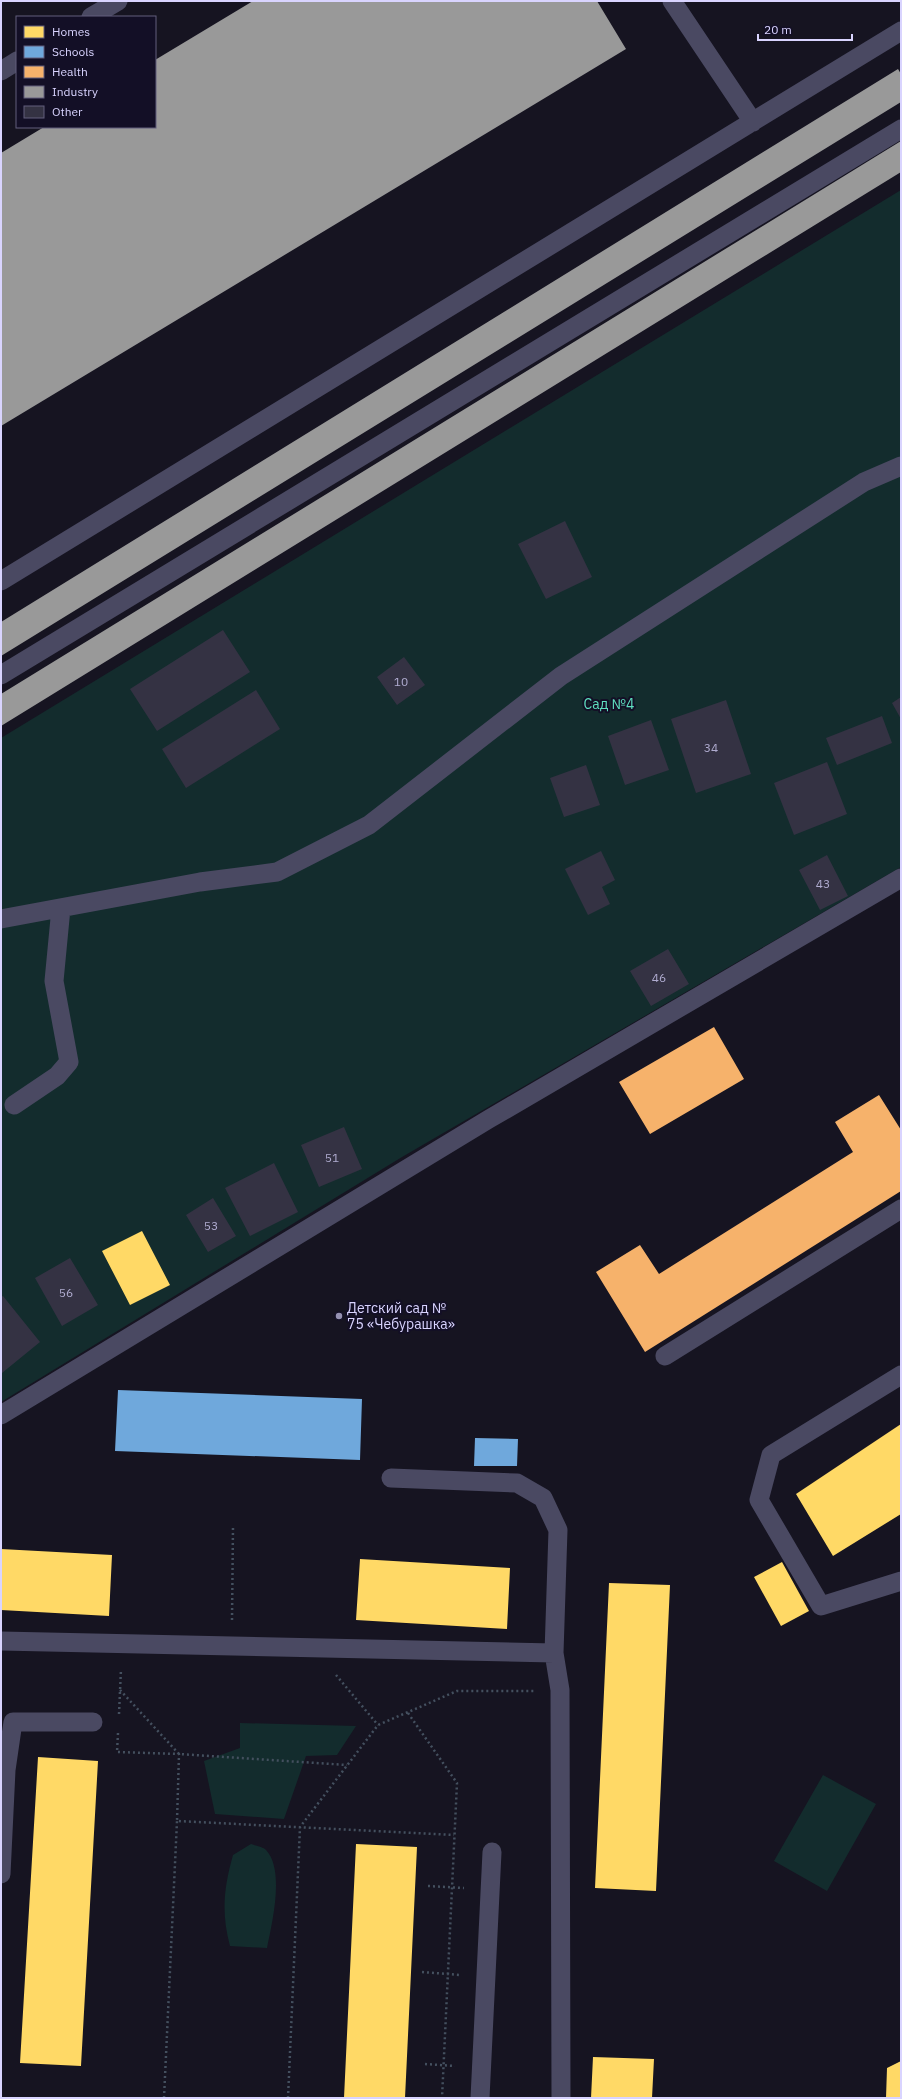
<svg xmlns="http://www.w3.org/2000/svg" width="902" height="2099" viewBox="0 0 902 2099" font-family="'IBM Plex Sans',sans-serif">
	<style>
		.green { fill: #132c2d }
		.homes { fill: #ffd966 }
		.schools { fill: #6fa8dc }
		.health { fill: #f6b26b }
		.industry { fill: #999 }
		.building { fill: #343243 }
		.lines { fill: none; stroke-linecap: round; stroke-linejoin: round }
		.path { stroke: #44505f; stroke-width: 2.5; stroke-dasharray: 2 3; stroke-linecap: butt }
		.service { stroke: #4a4962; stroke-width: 19 }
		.poi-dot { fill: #9591b1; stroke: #130f26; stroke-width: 1.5 }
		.labels { text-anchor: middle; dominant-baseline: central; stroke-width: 4; stroke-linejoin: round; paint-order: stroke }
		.number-label { font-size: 12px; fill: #b0acd0 }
		.park-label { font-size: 14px; fill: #5fe0c0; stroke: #130f26 }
		.poi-label { font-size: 14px; fill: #d9d4ff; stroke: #130f26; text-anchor: start }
	</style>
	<rect width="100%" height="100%" fill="#161421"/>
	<path class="green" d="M901,190V867L402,1157L1,1402V738Z
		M240,1723L356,1726L337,1755L306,1756L284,1819L215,1814L204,1761L240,1748Z
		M823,1775L876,1804L827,1891L774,1861Z
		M251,1844C256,1846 263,1847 266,1850C285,1870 272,1923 267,1948L230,1946C221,1913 224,1887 233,1855Z"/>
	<path class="homes" d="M142,1231L170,1285L130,1305L102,1251Z
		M901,1424V1514L833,1556L796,1494Z
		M1,1549L112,1555L109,1616L1,1610Z
		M360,1559L510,1568L507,1629L356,1620Z
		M782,1562L809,1611L781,1626L754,1577Z
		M609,1583L670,1585L656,1891L595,1888Z
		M38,1757L98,1761L81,2066L20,2063Z
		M356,1844L417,1847L405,2098H344Z
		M593,2057L654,2059L652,2098H591Z
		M901,2061V2098H886L887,2068Z"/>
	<path class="schools" d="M118,1390L362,1399L360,1460L115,1451Z
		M475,1438L518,1439L517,1466H474Z"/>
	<path class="health" d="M714,1027L744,1079L650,1134L619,1082Z
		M879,1095L901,1130V1191L645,1352L596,1272L640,1245L659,1274L853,1152L835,1122Z"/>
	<path class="industry" d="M253,1H597L626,49L1,426V153L44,127H155V60Z
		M898,69L901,74V102L1,656V622Z
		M901,141V172L1,726V694Z"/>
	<path class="building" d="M565,521L592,577L546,599L518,544Z
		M223,630L250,672L157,731L130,689Z
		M404,657L425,685L397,705L377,677Z
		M256,690L280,729L186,788L162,749Z
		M901,697V719L892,703Z
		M726,700L751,774L696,793L671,719Z
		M882,716L892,743L837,765L826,738Z
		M651,720L669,770L625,785L608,736Z
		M827,762L847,814L794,835L774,783Z
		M586,765L600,805L564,817L550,778Z
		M601,851L615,880L602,887L610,904L588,915L565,869Z
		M827,855L848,896L820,910L799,870Z
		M668,949L689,984L651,1006L630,971Z
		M344,1127L362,1169L319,1187L301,1145Z
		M274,1163L298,1212L250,1236L225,1188Z
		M213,1198L236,1236L208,1252L186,1215Z
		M70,1258L98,1305L62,1326L35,1278Z
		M3,1296L40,1342L2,1373L1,1297Z"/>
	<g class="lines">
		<path class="path" d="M232,1620L233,1527
			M336,1675L378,1725
			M120,1690L179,1754L347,1765
			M408,1713L457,1783L442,2098
			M119,1714L121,1669
			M118,1733L117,1752L179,1754L177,1821L454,1835
			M428,1886L464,1888
			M422,1972L460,1975
			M425,2064L455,2066
			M164,2098L177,1821
			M288,2098L300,1827L378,1725L457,1691H534"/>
		<path class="service" d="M672,1L753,122
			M91,17L118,1
			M1,71L17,61
			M1,581L901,31
			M1,675L901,129
			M1,919L200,882L277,872L369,825L561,676L864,482L901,466
			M14,1105L57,1076L69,1062L54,981L61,908
			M665,1356L901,1209
			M901,1375L771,1455L759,1500L821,1606L901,1581
			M1,1415L489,1119L901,878
			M391,1478L517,1483L543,1498L558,1530L554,1653
			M1,1641L554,1653L560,1690L561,2098
			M1,1874L6,1770L13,1722H93
			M480,2098L492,1852"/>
	</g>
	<circle class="poi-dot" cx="339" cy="1316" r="4"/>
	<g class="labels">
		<g class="number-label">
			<text x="401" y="681">10</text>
			<text x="711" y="747">34</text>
			<text x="823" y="883">43</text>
			<text x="659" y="977">46</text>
			<text x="332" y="1157">51</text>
			<text x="211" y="1225">53</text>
			<text x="66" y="1292">56</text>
		</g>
		<g class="park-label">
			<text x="609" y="704">Сад №4</text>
		</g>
		<g class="poi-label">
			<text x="347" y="1308">Детский сад №<tspan x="347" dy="16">75 «Чебурашка»</tspan></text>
		</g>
	</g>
	<rect width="902" height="2099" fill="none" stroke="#d9d4ff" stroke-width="4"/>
	<rect x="16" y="16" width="140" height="112" fill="#130f26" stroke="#625e7d"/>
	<rect x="24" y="26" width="20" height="12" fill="#ffd966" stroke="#625e7d"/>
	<text x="52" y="36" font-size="12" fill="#d9d4ff">Homes</text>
	<rect x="24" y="46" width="20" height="12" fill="#6fa8dc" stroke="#625e7d"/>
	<text x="52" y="56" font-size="12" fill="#d9d4ff">Schools</text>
	<rect x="24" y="66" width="20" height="12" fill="#f6b26b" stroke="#625e7d"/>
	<text x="52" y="76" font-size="12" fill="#d9d4ff">Health</text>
	<rect x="24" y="86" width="20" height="12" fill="#999999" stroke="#625e7d"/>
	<text x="52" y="96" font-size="12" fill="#d9d4ff">Industry</text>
	<rect x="24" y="106" width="20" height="12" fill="#343243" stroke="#625e7d"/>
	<text x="52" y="116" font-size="12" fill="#d9d4ff">Other</text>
	<path d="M758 34v6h94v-6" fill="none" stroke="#d9d4ff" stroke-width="2"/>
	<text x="764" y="34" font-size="12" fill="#d9d4ff" stroke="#130f26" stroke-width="3" paint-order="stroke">20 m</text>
</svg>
